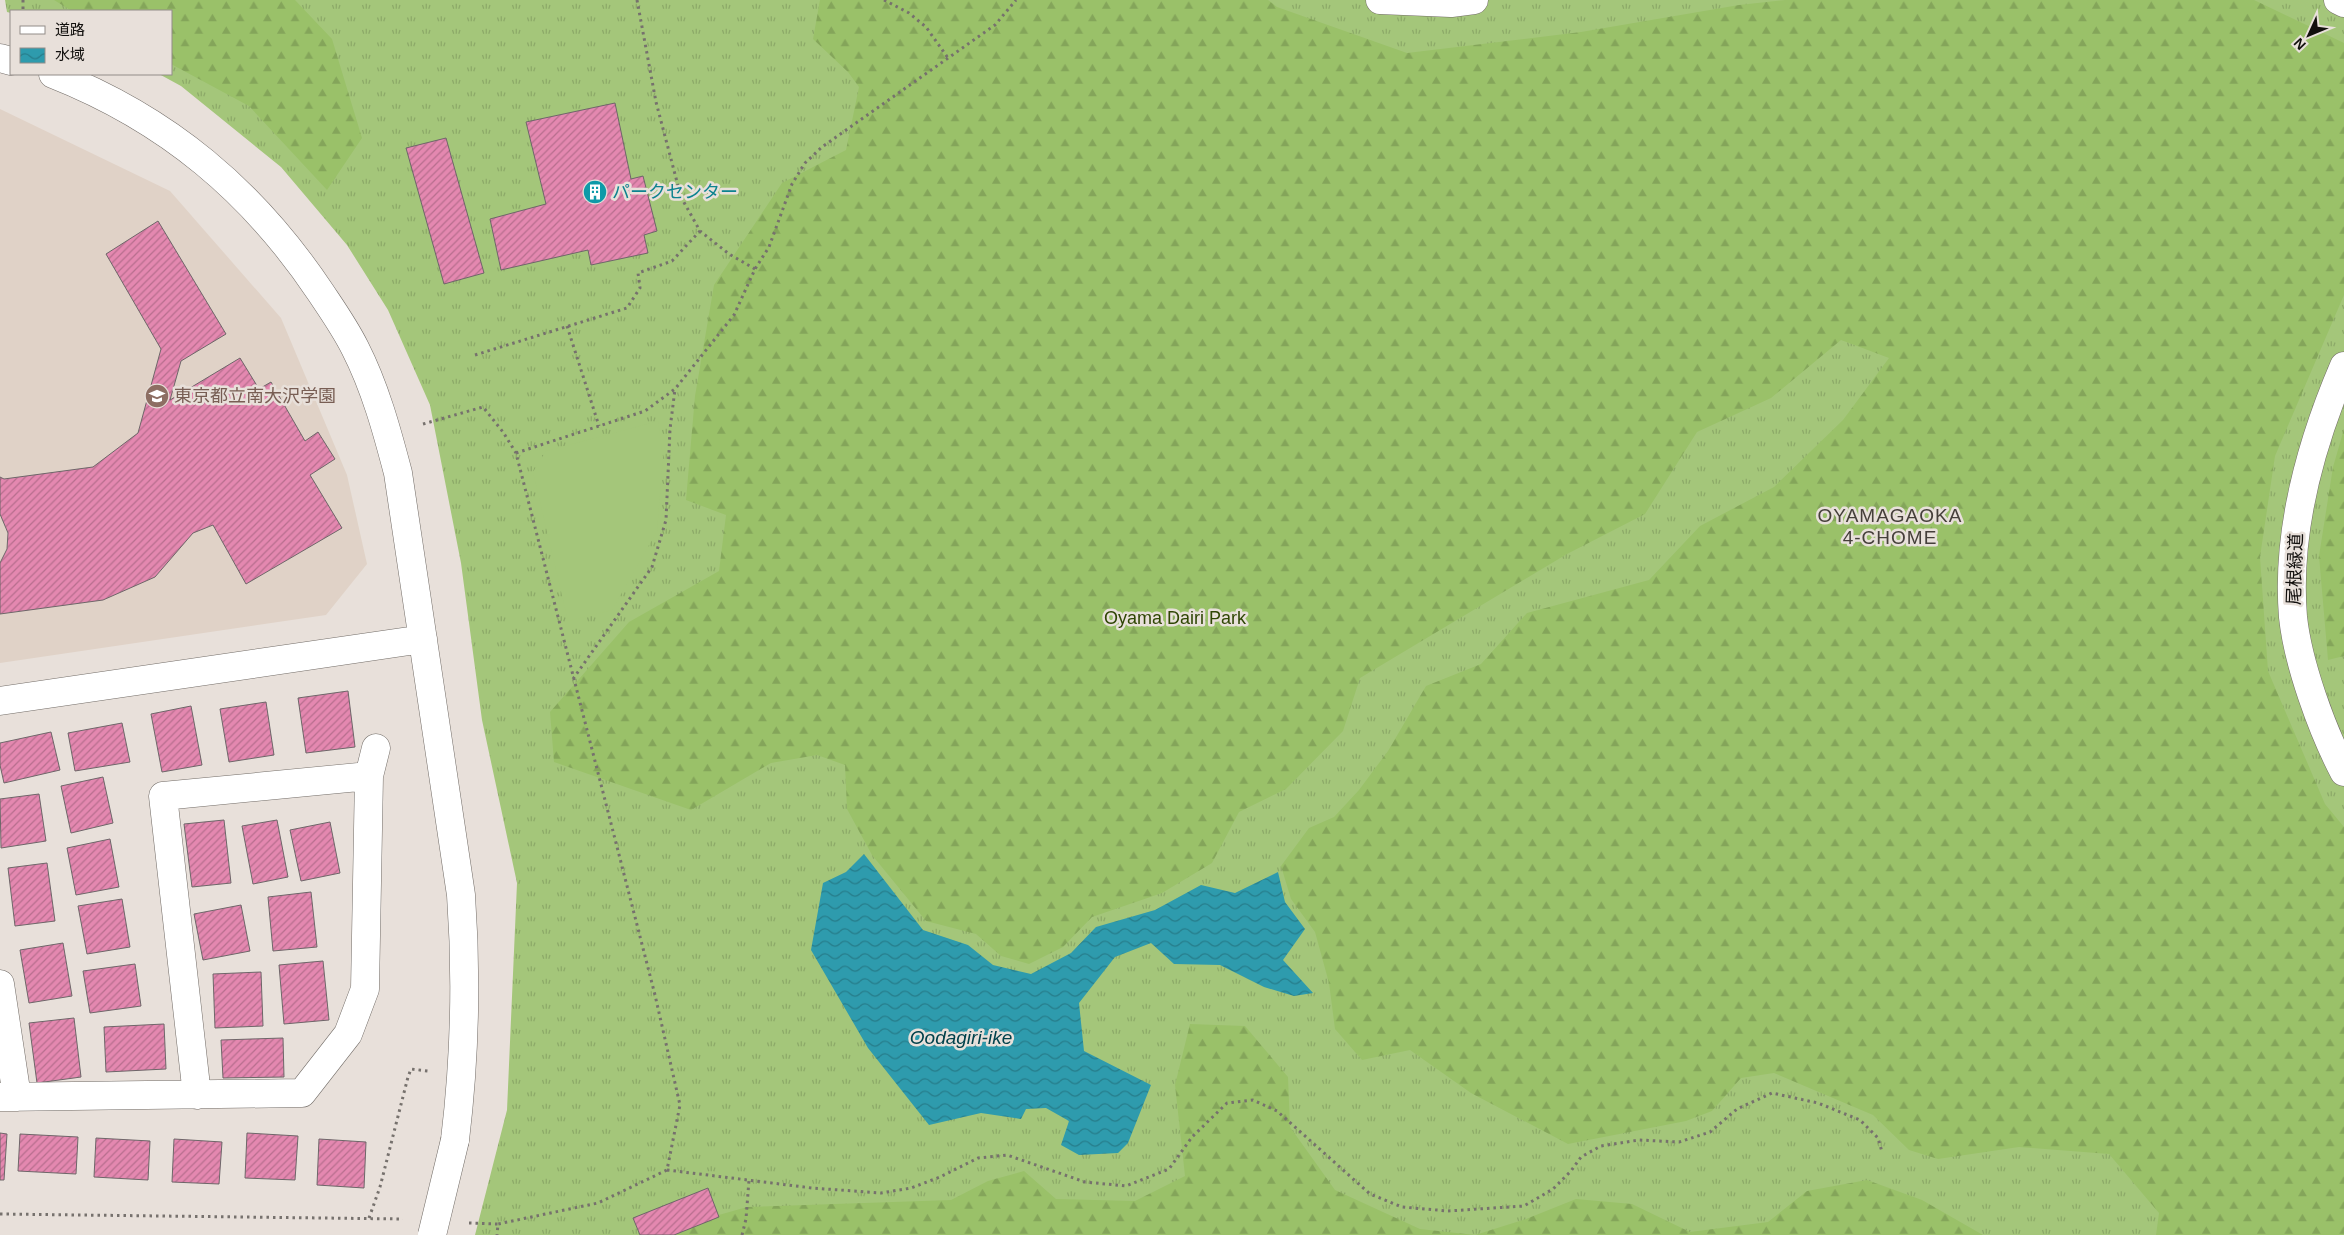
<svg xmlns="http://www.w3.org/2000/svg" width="2344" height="1235" viewBox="0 0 2344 1235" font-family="Helvetica,'Noto Sans JP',sans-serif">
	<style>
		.built { fill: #e0d2c7 }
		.grass { fill: url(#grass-tufts) }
		.forest { fill: url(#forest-firs) }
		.garden { fill: #a4c67a }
		.water { fill: url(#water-waves) }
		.building { fill: url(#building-hatch); stroke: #6e6669 }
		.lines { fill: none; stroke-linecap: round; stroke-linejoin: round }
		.minor-casing { stroke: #726c67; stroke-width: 29 }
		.path { stroke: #76716d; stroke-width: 3; stroke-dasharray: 2.5 4; stroke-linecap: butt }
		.minor { stroke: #fff; stroke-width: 28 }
		.minor-bridge-casing { stroke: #726c67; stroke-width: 29; stroke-linecap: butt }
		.minor-bridge { stroke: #fff; stroke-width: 28 }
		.labels { text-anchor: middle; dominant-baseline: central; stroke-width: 5; stroke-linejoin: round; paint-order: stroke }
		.culture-label { font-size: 18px; fill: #0d838f; stroke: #e8e0da; text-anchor: start }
		.education-label { font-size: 18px; fill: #785e54; stroke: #e8e0da; text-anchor: start }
		.street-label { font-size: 18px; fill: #110f0d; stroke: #e8e0da }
		.park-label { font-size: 18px; fill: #2f4604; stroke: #e8e0da }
		.neighbourhood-label { font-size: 19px; letter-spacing: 1px; fill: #453f3a; stroke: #e8e0da }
		.water-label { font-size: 19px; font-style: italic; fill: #00414b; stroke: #e8e0da }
	</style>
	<defs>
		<pattern id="grass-tufts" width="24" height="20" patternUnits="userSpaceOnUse" patternTransform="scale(1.25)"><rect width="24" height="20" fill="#a4c67a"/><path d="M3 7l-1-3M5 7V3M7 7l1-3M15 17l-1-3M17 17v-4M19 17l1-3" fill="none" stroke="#8ca968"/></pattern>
		<pattern id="forest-firs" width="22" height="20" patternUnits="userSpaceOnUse" patternTransform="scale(1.25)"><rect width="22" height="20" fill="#9ac169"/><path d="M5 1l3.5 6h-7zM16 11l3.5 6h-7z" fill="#84a55a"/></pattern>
		<pattern id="water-waves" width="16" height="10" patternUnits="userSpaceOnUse" patternTransform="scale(1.25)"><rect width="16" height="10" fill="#2e9bad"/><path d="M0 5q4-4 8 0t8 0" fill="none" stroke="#267d8b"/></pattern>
		<pattern id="building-hatch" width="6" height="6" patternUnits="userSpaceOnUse" patternTransform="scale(1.25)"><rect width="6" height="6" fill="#e488b0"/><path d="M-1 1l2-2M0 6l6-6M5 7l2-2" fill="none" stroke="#b76e8e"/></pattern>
	</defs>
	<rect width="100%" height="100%" fill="#e8e0da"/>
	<path class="built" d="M0,109L170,191L281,318L347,475L367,564L326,615L0,663Z"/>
	<path class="grass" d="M5,0H2344V1235H475L507,1110L517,883L482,720L461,563L430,405L388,310L347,245L281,167L181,86L159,74H171V11H11V13L7,12Z"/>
	<path class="forest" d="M54,0H295L332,39L362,138L327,190L249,106L171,64V11H72Z
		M820,0H1268L1277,7L1407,53L1581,32L1739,5L1785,0H2254L2344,43V295L2275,456L2260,557L2268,671L2325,804L2344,827V1235H2156L2159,1213L2109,1154L2019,1147L1938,1159L1909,1150L1873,1115L1774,1073L1741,1078L1712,1111L1686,1121L1568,1144L1471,1093L1410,1050L1362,1060L1335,1029L1329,983L1315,932L1291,899L1281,866L1309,828L1334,817L1359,790L1388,751L1426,686L1481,664L1527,613L1649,580L1700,526L1774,487L1843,420L1889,358L1841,340L1771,398L1697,432L1645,514L1567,554L1360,678L1343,731L1286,789L1239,812L1212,863L1162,893L1092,917L1063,947L1029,964L1001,956L976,934L926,921L872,855L847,809L845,765L817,755L771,763L691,810L554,762L550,712L629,622L719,571L726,515L686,500L695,396L714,285L782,183L846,150L859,87L848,72L813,39Z
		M2344,429V656L2328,660L2319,556L2333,467Z
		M1190,1024L1245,1026L1288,1077L1290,1127L1335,1190L1420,1229L1475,1235L1526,1219L1576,1199L1632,1204L1690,1232L1768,1222L1807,1191L1867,1180L1922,1200L1983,1235H648L747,1207L951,1200L988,1181L1024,1171L1056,1199L1135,1201L1185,1176L1175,1085Z"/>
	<path class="garden" d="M658,421L663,457L657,531L612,610L568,621L533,472L546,451Z"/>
	<path class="water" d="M864,854L923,930L968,945L993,965L1031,974L1071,953L1096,927L1155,910L1201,885L1235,893L1278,872L1285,902L1305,929L1283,960L1313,993L1294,996L1264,987L1220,965L1174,964L1151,943L1115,957L1079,1003L1084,1051L1151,1085L1128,1143L1118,1153L1079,1155L1061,1145L1069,1121L1046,1108L1026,1109L1021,1119L981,1113L929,1125L868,1048L811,950L823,883L846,872Z"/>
	<path class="building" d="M615,103L631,179L643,176L657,231L644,235L648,253L591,265L588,250L501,270L490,219L546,204L526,122Z
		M446,138L484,273L444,284L406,148Z
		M158,221L226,334L181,361L170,400L240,358L259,389L271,382L305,441L318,432L335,459L310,475L342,528L246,584L213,525L193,533L155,577L103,600L0,614V563L7,549L8,533L0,514V477L4,479L93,467L138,433L161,349L106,254Z
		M348,691L355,747L306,753L298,698Z
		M266,702L274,755L229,762L220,709Z
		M191,706L202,765L162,772L151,714Z
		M122,723L130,762L75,771L68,733Z
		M51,732L60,770L4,783L0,765V743Z
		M103,777L113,823L71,833L61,786Z
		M39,794L46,841L1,848L0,799Z
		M224,820L231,883L192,887L184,824Z
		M277,820L288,877L253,884L242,826Z
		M330,822L340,873L301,881L290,830Z
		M110,839L119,887L76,895L67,848Z
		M47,863L55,921L15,926L8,868Z
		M311,892L317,947L273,951L268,897Z
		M122,899L130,947L87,954L78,906Z
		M241,905L250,951L203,960L194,914Z
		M63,943L72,996L29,1003L20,950Z
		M323,961L329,1020L284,1024L279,965Z
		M135,964L141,1006L90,1013L83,971Z
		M261,972L263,1026L215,1028L213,974Z
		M74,1018L81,1077L37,1083L29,1023Z
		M164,1024L166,1069L106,1072L104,1027Z
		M283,1038L284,1077L223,1078L221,1040Z
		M0,1133L7,1134L4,1180H0Z
		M247,1133L298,1136L295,1180L245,1178Z
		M20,1134L78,1137L76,1174L18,1171Z
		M96,1138L150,1141L148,1180L94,1177Z
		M174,1139L222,1142L219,1184L172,1182Z
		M319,1139L366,1142L364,1188L317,1185Z
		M708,1188L719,1217L674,1235H640L633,1218Z"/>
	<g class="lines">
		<g class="minor-casing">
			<path id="minor" d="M1380,0L1451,3L1474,0
				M2338,0L2344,3
				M0,58L11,61
				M53,74C167,119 253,191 321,293C333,311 345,328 355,348C375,387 387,431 398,473L461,895C467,978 465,1057 455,1140
				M2344,366C2311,443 2286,532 2293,617C2298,664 2322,730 2344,772
				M0,701L423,639
				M0,984L17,1097
				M197,1095L163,796L369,776
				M0,1097L302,1093L348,1034L365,989L369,776L376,748"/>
		</g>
		<path class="path" d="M23,0V11
			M637,0L656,102L681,197L700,231L729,254L755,269
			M884,0L909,13L926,27L948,58
			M567,326L599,426
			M475,355L627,308L640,288L638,273L672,261L700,231
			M423,424L483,407L503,432L516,453L655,995L680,1105L667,1170L598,1203L498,1224L497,1235
			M516,453L645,411L675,389L734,315L755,269L769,247L792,184L805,163L822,147L995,25L1016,0
			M573,679L652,567L666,520L670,429L675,389
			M667,1170L812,1188L881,1193L911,1188L940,1177L978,1158L1007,1155L1085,1182L1126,1186L1169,1169L1192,1137L1227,1103L1253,1100L1277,1111L1370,1194L1402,1207L1448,1211L1524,1206L1553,1189L1571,1171L1581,1157L1601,1146L1639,1140L1679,1142L1710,1132L1737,1109L1772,1093L1818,1103L1860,1120L1878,1138L1882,1152
			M0,1214L403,1219
			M369,1218L380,1187L408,1077L411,1069L428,1071
			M469,1223L498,1224
			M742,1235L746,1219L749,1180"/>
		<use href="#minor" class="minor"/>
		<g class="minor-bridge-casing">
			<path id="minor-bridge" d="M432,1235L455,1140"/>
		</g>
		<use href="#minor-bridge" class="minor-bridge"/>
	</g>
	<defs>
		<g id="building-disc" transform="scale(1.25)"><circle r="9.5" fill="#0f9aa8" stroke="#e8e0da"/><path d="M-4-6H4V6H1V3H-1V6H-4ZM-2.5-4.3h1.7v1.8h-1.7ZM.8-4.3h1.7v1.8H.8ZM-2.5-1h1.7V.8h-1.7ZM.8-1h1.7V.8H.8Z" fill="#fff"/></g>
		<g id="school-disc" transform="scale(1.25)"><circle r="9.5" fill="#8d6e63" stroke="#e8e0da"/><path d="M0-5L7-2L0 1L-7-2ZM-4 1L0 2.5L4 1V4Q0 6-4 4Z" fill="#fff"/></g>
	</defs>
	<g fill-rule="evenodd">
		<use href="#building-disc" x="595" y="192"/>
		<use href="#school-disc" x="157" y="396"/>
	</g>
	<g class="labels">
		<g class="culture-label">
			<text x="612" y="192">パークセンター</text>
		</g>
		<g class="education-label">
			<text x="174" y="396">東京都立南大沢学園</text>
		</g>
		<g class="street-label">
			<text transform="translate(2295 569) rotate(-88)">尾根緑道</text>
		</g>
		<g class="park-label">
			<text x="1175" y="618">Oyama Dairi Park</text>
		</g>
		<g class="neighbourhood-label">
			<text x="1890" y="515">OYAMAGAOKA<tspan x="1890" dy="22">4-CHOME</tspan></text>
		</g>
		<g class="water-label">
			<text x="961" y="1037">Oodagiri-ike</text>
		</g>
	</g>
	<rect x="10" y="10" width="162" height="65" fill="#e8e0da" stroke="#928c88"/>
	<rect x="20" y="26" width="25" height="8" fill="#ffffff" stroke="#928c88"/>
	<text x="55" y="35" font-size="15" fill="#110f0d">道路</text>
	<rect x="20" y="48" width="25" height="15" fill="url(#water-waves)" stroke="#928c88"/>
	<text x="55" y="60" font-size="15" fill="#110f0d">水域</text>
	<g transform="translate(2309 35) rotate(226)" stroke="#e8e0da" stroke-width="4" paint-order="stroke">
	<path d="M0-4L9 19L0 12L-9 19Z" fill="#110f0d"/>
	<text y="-8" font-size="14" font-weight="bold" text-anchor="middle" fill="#110f0d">N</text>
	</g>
</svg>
